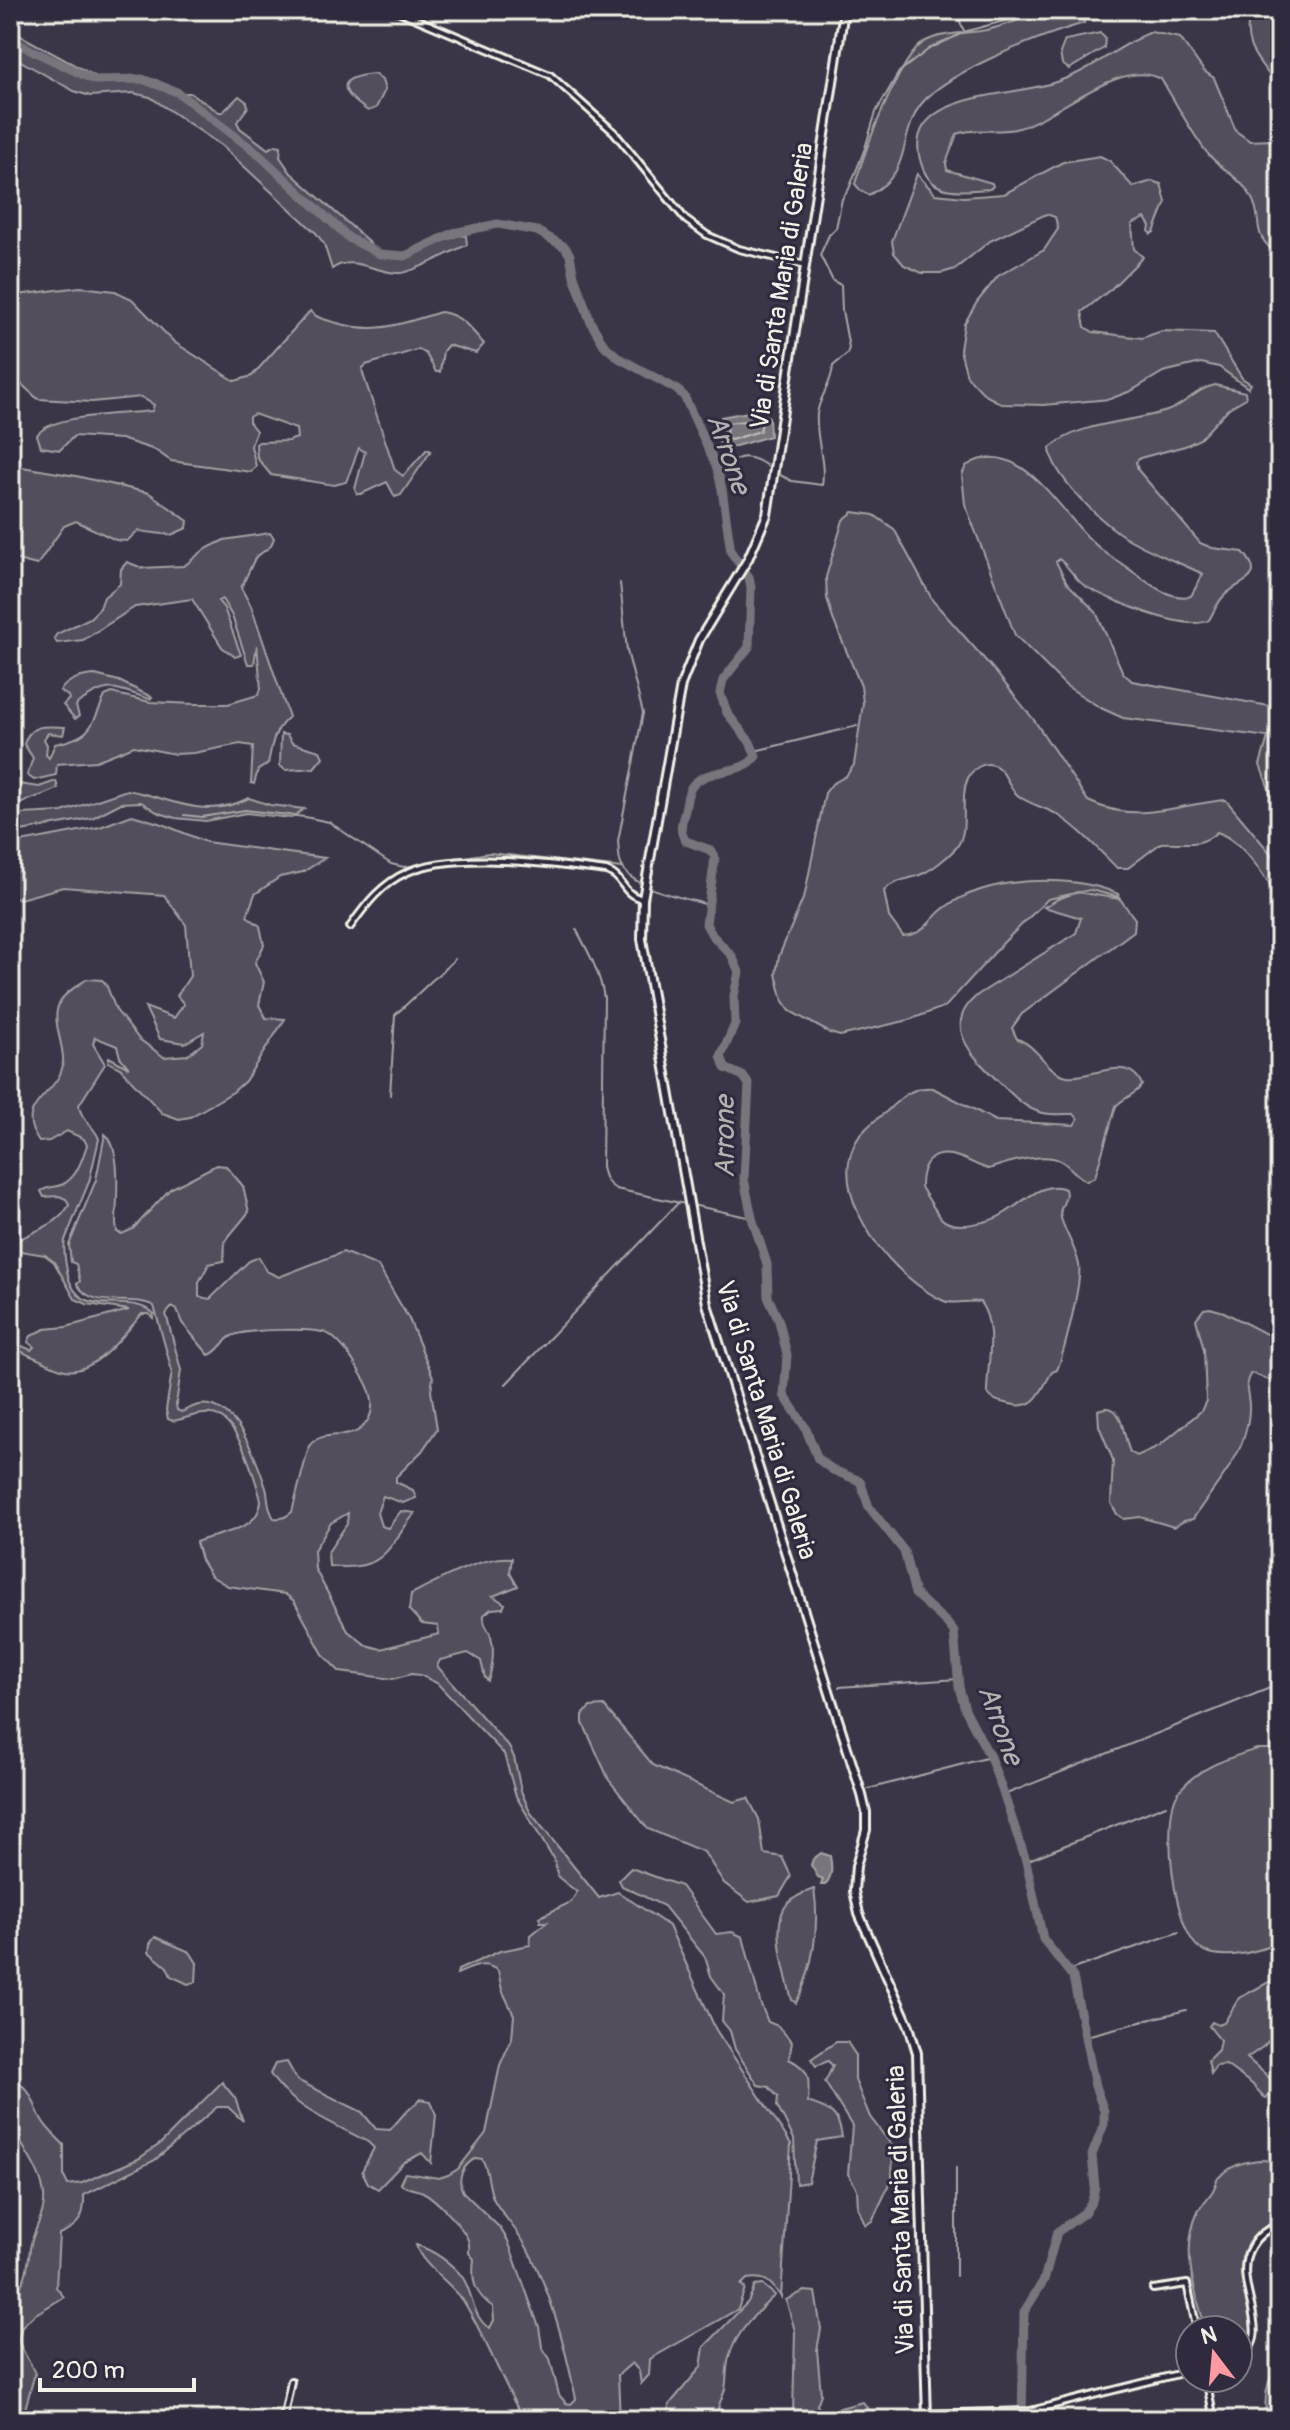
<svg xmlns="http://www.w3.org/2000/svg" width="1290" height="2430" viewBox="0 0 1290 2430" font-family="Pangolin,sans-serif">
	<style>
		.green { fill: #534e5c; stroke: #a4a0a2; stroke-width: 2; fill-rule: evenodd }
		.water { fill: #78747b; stroke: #aaa6a7; stroke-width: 2 }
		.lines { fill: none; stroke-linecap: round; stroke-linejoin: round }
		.shore { stroke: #c2bfbc; stroke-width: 2 }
		.stream { stroke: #aaa6a7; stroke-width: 2 }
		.river { stroke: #78747b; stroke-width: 9 }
		.street-casing { stroke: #f4f1e8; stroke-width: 10 }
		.secondary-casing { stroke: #f4f1e8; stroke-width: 12 }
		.street { stroke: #2f2a3d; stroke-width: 4 }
		.secondary { stroke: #2f2a3d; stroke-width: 6 }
		.labels { text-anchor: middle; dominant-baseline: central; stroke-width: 6; stroke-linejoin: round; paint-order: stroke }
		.street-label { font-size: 26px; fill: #f4f1e8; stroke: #2f2a3d }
		.water-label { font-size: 28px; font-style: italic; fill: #b6b2b2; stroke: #2f2a3d }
	</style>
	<rect width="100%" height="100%" fill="#3b3647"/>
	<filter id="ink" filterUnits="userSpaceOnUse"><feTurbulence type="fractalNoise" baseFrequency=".0125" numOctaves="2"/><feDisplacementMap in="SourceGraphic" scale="16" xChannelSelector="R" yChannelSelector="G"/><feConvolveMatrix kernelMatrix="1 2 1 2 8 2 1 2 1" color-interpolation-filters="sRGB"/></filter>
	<g filter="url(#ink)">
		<path class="green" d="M1045,10H1077L1084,14V23C1044,35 935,74 916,112C898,148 910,173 869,195L861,191L855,184C864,153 900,54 926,41C943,32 967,34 986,30C1006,26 1026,17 1045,10Z
			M1250,10H1280V89C1258,58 1241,50 1250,10Z
			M10,30L102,80L132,76L156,80L182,93H190L219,112H223L239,96L247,102L248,107L237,122L240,128L268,149L276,145L281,146L280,157L291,173L369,242L375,252L399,259L459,235L466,236L467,245C449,252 418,271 401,273C380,275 351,253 332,269L324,244L316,233L222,146L150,97L133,93L90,96L74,91L10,55Z
			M1151,32L1180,38L1204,71L1214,78L1236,131L1250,141L1272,140L1280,144V256C1246,232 1267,222 1249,193C1239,177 1220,168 1208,154C1190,131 1177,104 1161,79C1121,57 1059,116 1019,128C999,134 976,127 957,134L946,163L947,170L992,183L993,186L990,189C966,190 936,197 924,171C892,96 998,97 1041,86C1052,84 1065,79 1076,74C1102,62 1124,43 1151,32Z
			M1100,33L1105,38L1104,48L1069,69L1062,64L1060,53L1065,40Z
			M374,74L382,80L385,90L376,108L368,111C340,92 334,77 374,74Z
			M1100,156L1110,161L1133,187L1152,181L1161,184L1166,202L1154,232L1151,234L1149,231L1150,226L1145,218L1132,224L1134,249L1143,257L1111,289L1082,312L1085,327L1093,332L1142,338L1162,331L1214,333L1242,378L1251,384L1248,388L1219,367L1201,363L1163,372L1131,391L1110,399L1043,405L1002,404L985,395L967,376L960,350L964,324L977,302L998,276L1044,250L1058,229L1055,217L1046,214L990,241L955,269L942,273H922L904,265L894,253L892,241L917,174L935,194L964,197L1004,194L1063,162Z
			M80,287L115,291L132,299L174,342L235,381L252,376L310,311C317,319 327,320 337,323C379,335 401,323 441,312C462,315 471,329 484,344L476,353L448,345L443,351L440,372H436L426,354L419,349L366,365L362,369L364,377L395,470L403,476L427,449L431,451L401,495L395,497L387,482L361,494H357L355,489L365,452L359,448L346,482L334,485L271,475L257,458L256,444L259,442L288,441L297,438L296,429L254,414L249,417V422L256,431L251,446L256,466L251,472L171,461L155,450L121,439L74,436L60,450L41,447L37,435C51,414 127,414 152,411L154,405L141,397L92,402L38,399L20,383L10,381V296Z
			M1215,385L1245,392L1246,398L1229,408L1200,439L1185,446L1140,458L1136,462L1138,470L1200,543L1212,548L1243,552C1269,581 1238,579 1222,598C1217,604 1213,613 1209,620C1186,633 1107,599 1085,586C1074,579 1069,566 1059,559L1056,562L1067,583L1096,612L1123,673L1132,681L1280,708V818L1260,765L1268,737L1123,718L1101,708L1065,685L1015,635L965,504L962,475L966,466C1020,431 1062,516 1096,545C1108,556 1123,564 1136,574C1152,586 1171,600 1191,596L1203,574C1176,561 1144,550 1119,533C1098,518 1051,474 1050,448C1080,421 1130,423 1167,411C1185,405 1196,389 1215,385Z
			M10,465L76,476L149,493L188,521L187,528L171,535L138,531L127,541L116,540L76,521L64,526L37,565L10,558Z
			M853,512L874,515L894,529L933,601L994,670L1034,720L1088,801C1137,825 1176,804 1226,800L1277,861L1280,860V906C1269,880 1244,842 1217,832C1199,849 1182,841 1161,843L1128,868H1117C1099,850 1080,829 1058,815C1047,808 1031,805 1020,797C1008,790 1008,771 993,765C983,761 972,770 968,778C958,800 971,830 956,848C948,857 933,869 922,874C909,880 894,879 884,891L889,917L903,936C927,933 927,922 943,909C984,876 1072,873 1118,894L1119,897L1090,890L1048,899L1004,942L946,1006L909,1020L840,1036L830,1033L790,1011L783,1001L776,974L779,956L805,894L825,793L832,784L846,776L854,765L863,703L861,686L833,619L827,598L826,577L843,520Z
			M270,533L274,538L271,546L255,558L241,588L251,606L289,717C273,731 272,744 268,764L258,770L254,784L251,783L253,746L240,744L194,753L175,754L134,746L96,761L57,764L56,775L34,780L27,775L33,758L24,744C30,723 46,726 65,727L63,735L48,733L44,739L47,745L46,755L49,758L55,744C92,736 90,729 105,696L112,693L150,702L194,704H228L258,695L261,689L257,645L254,664H248L232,616L222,599L218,601L224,608L241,655L235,657L222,647L192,599L135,607L83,640L57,643L54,638L57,634L90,618L100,608L104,597L120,584L121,569L127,562L142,568L184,566L204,550L224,540Z
			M95,675L119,681L152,697L150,699C113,688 111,681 78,703L76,706L79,716L75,719L63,705L69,699L68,696L60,691C68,679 81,676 95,675Z
			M281,734L287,735L292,743L320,751L323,757L314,768L286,770L280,766Z
			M56,781L58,788C42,797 24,799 10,810V787L19,784L39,787Z
			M127,790C172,798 203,821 249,798L270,805L304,809L291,818L246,813L206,821L175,818L157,812L141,802L121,803L92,818L10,833V818L22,814L62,812Z
			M132,815L162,824L206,842L325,858L303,872L280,877L255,894L247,916L260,926L264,945L255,963L264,982L259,1005L266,1018L285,1019L245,1081L233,1092L190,1117L179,1119L162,1113L120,1068L108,1062L109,1057L129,1068L120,1057L117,1046L95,1037L93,1044L105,1064L79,1105C80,1120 95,1126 99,1139L89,1182L65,1240C63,1251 65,1261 67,1271C77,1325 128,1289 154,1314L153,1318L149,1314H142C125,1333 94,1376 65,1370C54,1368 42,1360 31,1356C21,1351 11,1349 10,1337L15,1343L31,1350L34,1347L28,1342L31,1336L45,1329L66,1327L129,1310L87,1304L75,1299L54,1262L45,1255L14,1250L13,1244C32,1229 57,1228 69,1205L66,1199L59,1196L44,1197L41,1191C49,1186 53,1188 61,1185C77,1179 82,1159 87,1145L84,1139L67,1131L49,1141L39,1142C14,1106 51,1098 61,1072C70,1050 46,1019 62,999C67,991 79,985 87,979L102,980L106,984L116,1010L139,1039L164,1057L188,1055L202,1044L204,1032L185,1043L160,1039L145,1007L174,1018L184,1004L177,996L190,976L186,925L164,895L63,887L20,899L10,897V844L100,827Z
			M1077,892L1120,899L1135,919L1134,931L1022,1014L1012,1028L1017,1039C1038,1045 1046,1072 1067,1076C1089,1080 1129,1052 1142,1085C1136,1095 1124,1097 1116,1106L1095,1177L1087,1181C1077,1177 1071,1167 1061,1161C1045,1151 1005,1163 989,1169C979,1167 973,1162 964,1159C936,1148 921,1158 921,1187C924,1192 938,1214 941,1218C953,1232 992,1222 1005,1213C1022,1203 1045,1179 1065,1189C1069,1201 1057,1207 1061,1218C1066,1235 1076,1248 1079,1265C1082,1282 1064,1353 1057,1370L1052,1372C1040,1391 1036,1411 1010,1404C1001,1402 993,1401 987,1393C987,1364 998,1327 980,1302C969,1300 953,1305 944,1301C896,1280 830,1202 853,1148C859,1132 873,1122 886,1112C900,1098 912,1086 933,1088L996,1121L1074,1125L1078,1119L1074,1114C1064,1114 1052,1115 1043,1113C1024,1109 1011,1093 997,1080C971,1055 940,1024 979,994L1076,933L1081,918L1044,907L1058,899Z
			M105,1134C123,1149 116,1202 116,1224L117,1232L122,1234L133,1229L170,1189L216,1165L226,1166L243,1186L249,1212L225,1241L224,1261L209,1264L199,1282V1297L210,1299L249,1261L259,1257L266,1271L279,1277L343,1252L378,1266L409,1319L433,1377L431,1391L437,1429L422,1451L396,1477V1482L413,1490L416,1498L403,1503L383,1496L377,1513L381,1526L388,1528L401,1511L415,1513C385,1552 384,1572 329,1566L328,1552L347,1524L348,1513L331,1523L314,1550L315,1569L348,1631L366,1645L381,1649L439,1634L438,1626L422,1624L409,1610L411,1594C437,1581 483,1555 512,1558L510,1572L518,1586L493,1596L505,1604L503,1608L491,1609L484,1615C483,1625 487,1626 490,1634C495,1648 493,1667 488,1681L485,1678L481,1661L468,1653L440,1660L437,1666L509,1747L514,1757L521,1791L530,1812L599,1898L618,1892L669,1926L716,2030L791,2144L781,2297C771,2282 766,2276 747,2279L741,2285L745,2288L738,2309L650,2359L649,2375L641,2384L639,2371L632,2363L618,2375L620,2420H524C502,2382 487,2340 464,2302C452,2283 421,2265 416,2245C433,2250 453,2264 463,2278C473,2293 473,2320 490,2328L494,2320L493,2307C475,2294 471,2282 474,2259L469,2253C469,2248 470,2244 468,2240C463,2227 435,2198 423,2192C415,2188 407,2190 400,2183L405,2173L439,2178L448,2175L458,2169L486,2133L500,2065L512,2038L514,2015L502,1990L498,1971C484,1960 473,1967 457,1974L458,1970L500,1951L530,1945L531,1935L547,1922H540V1917L571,1902L577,1892L558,1877L554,1860L516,1796L504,1754L437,1683L420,1675L411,1674L393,1679L340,1672L324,1656L294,1601L285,1594L228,1586L211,1576L201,1560L196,1542C220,1532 259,1532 261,1500C255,1478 237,1416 211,1414C199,1412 185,1419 173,1421L168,1419L166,1410L172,1371L154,1306C131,1293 93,1312 77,1284L80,1281L76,1264L71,1262L69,1245L96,1180ZM172,1307L177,1310L182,1323L209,1355C219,1352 222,1341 232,1336C244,1329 319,1327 330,1335C344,1345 352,1359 361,1374C370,1388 377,1404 368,1420C352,1447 326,1425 309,1446L292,1512C286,1517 282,1519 274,1518C267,1509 269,1498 266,1488C257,1460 236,1399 199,1405C193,1406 187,1410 181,1412L177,1410L176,1404L181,1370L166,1314ZM476,2158L482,2159C490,2172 487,2187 494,2200C503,2216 517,2230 526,2246C552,2293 565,2347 576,2399L571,2404L566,2403L559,2395L550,2359L542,2347L539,2327L508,2241L500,2228L463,2192C456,2178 463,2165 476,2158Z
			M1210,1308L1224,1312L1280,1341V1384L1251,1373C1242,1386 1250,1395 1249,1409C1249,1418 1246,1431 1243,1440C1235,1465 1207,1496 1193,1519L1184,1521L1174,1527L1140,1517L1124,1519L1117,1514L1111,1503L1113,1460L1099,1426L1098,1410C1124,1399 1122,1435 1130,1452L1137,1456L1159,1446L1201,1411L1206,1401L1204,1350L1196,1319L1204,1309Z
			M604,1706L653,1765L734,1802L748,1798L759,1819L764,1854L782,1857L791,1876L779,1896L749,1902L724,1883L704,1852L648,1829L609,1780L583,1723V1715L590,1707Z
			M1257,1749H1280V1943C1257,1951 1226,1962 1202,1950C1173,1934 1161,1818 1178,1793C1195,1768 1229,1758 1257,1749Z
			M631,1868L681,1886L716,1934L732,1932L743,1937L760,2002L768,2022L778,2026L792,2042L789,2059C812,2071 809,2078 808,2102C830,2110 838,2111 842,2137L817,2141L808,2182L796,2184L794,2139L777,2106L778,2097L769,2087L758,2085L735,2049L730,2031L722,2021L724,1994L711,1976L705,1957L664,1906L622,1886L619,1880Z
			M814,1889C820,1926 813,1970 796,2003L792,2000C786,1976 773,1935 783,1911C788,1899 803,1893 814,1889Z
			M155,1937L190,1952L197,1963L196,1982L188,1984L171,1976L167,1967L149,1952L150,1944Z
			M1280,1976V2028L1264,2046L1247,2058L1272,2080L1271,2092L1266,2099L1252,2084L1226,2065L1216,2066L1211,2074L1208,2060L1218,2050L1220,2040L1209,2026L1212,2022L1218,2025L1224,2023L1239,1998Z
			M836,2042H847L855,2054V2080L863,2100L870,2117L893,2147L892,2179L872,2221L865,2225L858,2208L857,2189L848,2174L852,2126L825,2082L833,2066L828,2061L816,2066L811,2059Z
			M287,2062L297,2080L362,2112L376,2129L390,2130L403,2115L421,2099L431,2101L436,2115L431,2163L422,2153L404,2162L378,2189L368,2183L362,2171L374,2148L368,2142C333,2123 292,2108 270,2074L275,2064Z
			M10,2079C33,2088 31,2100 42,2120C47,2129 57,2137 64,2145V2177L68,2185L82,2183L138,2159L160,2144L222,2082L235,2098L243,2121L228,2107H217L155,2160L84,2195C85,2217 79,2226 59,2234L56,2287L64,2297L34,2315L22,2326L18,2341L35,2373L22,2420H10V2298C27,2283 27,2270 30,2249C32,2231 46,2215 44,2195C41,2168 20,2147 11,2122C7,2110 10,2092 10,2079Z
			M1259,2160L1280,2161V2223C1268,2224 1261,2228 1253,2237C1221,2272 1266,2312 1247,2347L1238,2353V2330H1206C1195,2292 1180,2250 1198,2212C1204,2199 1215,2194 1217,2179C1231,2166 1240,2162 1259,2160Z
			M763,2285L775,2295C756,2313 736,2332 729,2357C726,2368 727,2379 725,2389C721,2402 716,2407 718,2420H667L669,2405L701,2367L704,2347L748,2302L755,2286Z
			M804,2291L815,2292L821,2329L817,2350L821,2394L817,2405L825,2420H796L793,2414L795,2331L786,2300Z
			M1278,2363H1280V2420H1267C1263,2400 1267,2380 1278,2363Z
			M863,2402L876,2420H836V2412L840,2408Z"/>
		<path class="water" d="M754,411L769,417L770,436L722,450C716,439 716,428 721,417Z
			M821,1853L830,1856C832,1867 833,1876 825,1885H821L823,1879L818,1877L811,1865L813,1859Z"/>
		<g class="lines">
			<path class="shore" d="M754,420L762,423L760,431L731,440L726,438L727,423Z"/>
			<path class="stream" d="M955,10L964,31
				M776,473L792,481L822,485C826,462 815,438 817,414C819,397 832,384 833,366L847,354L849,348L842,310L841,285L833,281L820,255L829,235L836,228L842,199L849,189L865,148L876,112L899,72L929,49L967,31L1015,18L1034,10
				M720,479C732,452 750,452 771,469
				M620,583L627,651L643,713L618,841C619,849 618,859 622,866C632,889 685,898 708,905
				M755,751L857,726
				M184,815L202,817L245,810L305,817L329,822L391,864L404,867L489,853L622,868
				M576,929C588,951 600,972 604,998L602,1166C604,1177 606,1183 616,1189L685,1204
				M390,1095L395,1015L455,959
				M692,1205L752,1218
				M506,1384L679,1202
				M839,1687L959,1679
				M868,1789L990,1757
				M1004,1795L1280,1684
				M1026,1861L1166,1805
				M1070,1970L1179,1932
				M1086,2036L1186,2010
				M956,2168V2276"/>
			<path class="river" d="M10,40L94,80L142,79L177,92L256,152L349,238L380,254L405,256L453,233L498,224L537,231L565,247L570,255L574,276L591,323L604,345L619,358L676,389L684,396L717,468L722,489L731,552L749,577L751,588L749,647L723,680L720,693L727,713L750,742L756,756C743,776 708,766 692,786C687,792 687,802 685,810C682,822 678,831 686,841L710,850L715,857L706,924L712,935L732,956L739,972L734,996L735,1024L721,1056L725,1068L743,1076L749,1084L744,1179L752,1218L767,1264L768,1297L779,1321L787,1355L784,1395L805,1427L818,1459L833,1470L860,1481L869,1507L904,1551L915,1594L946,1622L954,1632L959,1687L965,1709L990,1757L1004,1795L1026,1861L1043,1939L1073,1977L1095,2086L1104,2111V2124L1092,2155L1095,2187L1092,2201L1084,2213L1057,2232L1044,2280L1024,2312L1022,2420"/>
			<g class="street-casing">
				<path id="street" d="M395,10L550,75L614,132L686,220L707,235L739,249L806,265
					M350,927C366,904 382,883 408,872C454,851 555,864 606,871C625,877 620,894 643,899
					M1153,2289L1187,2284L1197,2330
					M1238,2358C1279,2335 1229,2284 1251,2247C1258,2235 1267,2228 1280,2225
					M1206,2378L1214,2420
					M926,2414L1030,2411L1190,2371
					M283,2420L291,2381"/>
			</g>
			<g class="secondary-casing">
				<path id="secondary" d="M844,10L767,515L748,559L699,640L681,685L643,899L642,939L707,1304L862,1795L866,1812V1830L856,1866L854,1891L859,1914L909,2026L917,2053L927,2420"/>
			</g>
			<use href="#street" class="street"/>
			<use href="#secondary" class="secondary"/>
		</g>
	</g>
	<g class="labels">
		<g class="street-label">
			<text transform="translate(782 286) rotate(-81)">Via di Santa Maria di Galeria</text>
			<text transform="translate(766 1420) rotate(73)">Via di Santa Maria di Galeria</text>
			<text transform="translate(901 2210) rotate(-92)">Via di Santa Maria di Galeria</text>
		</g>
		<g class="water-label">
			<text transform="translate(728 454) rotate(71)">Arrone</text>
			<text transform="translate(725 1137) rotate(-90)">Arrone</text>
			<text transform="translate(1000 1725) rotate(70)">Arrone</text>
		</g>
	</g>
	<rect width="1290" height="2430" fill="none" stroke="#2f2a3d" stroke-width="40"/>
	<rect x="20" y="20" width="1250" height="2390" fill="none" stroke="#f4f1e8" stroke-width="3" filter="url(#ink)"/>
	<g transform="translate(1214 2354) rotate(344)"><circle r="38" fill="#2f2a3d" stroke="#7e7a81" stroke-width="2"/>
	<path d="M0-6L14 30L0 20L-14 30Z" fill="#ff9aa2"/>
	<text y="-12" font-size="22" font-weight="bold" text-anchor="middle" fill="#f4f1e8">N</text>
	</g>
	<path d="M40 2378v12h154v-12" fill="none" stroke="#f4f1e8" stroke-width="4"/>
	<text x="52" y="2378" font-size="24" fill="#f4f1e8" stroke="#2f2a3d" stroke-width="6" paint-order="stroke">200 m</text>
</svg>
